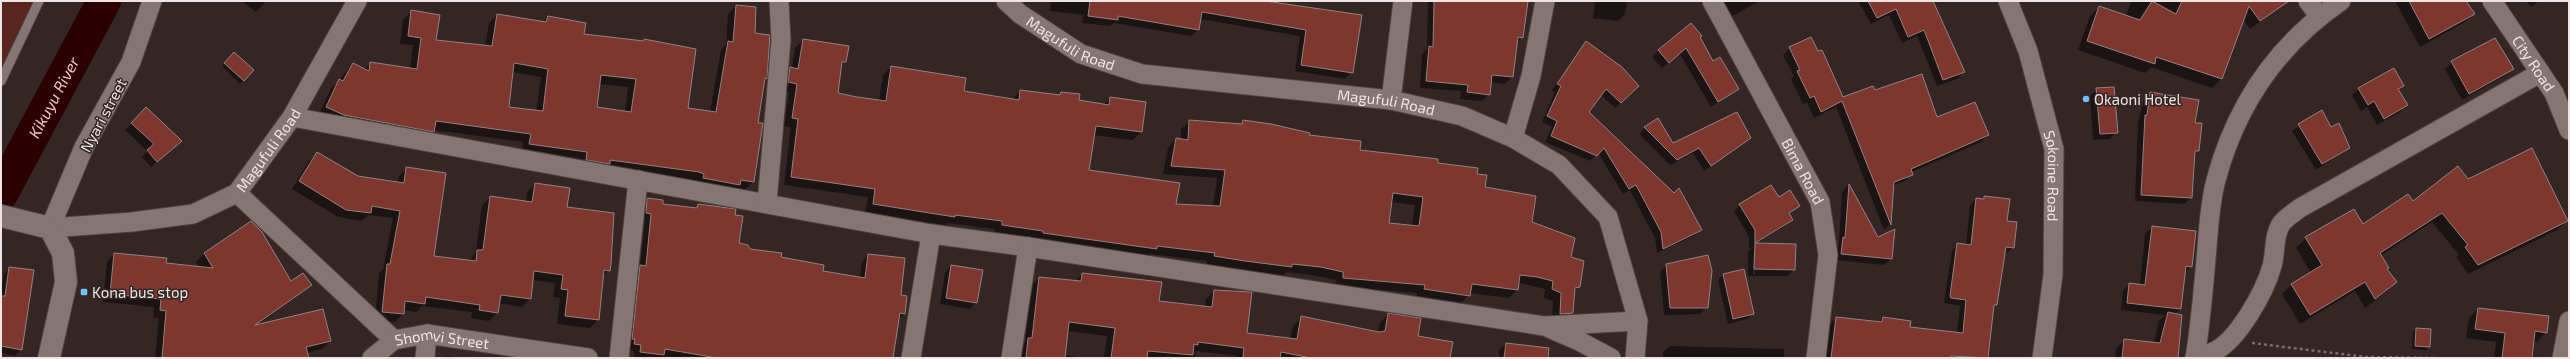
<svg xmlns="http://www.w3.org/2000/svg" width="2570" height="359" viewBox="0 0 2570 359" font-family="'Exo 2',sans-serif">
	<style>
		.green { fill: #59251f }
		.shadow { fill: #0007; fill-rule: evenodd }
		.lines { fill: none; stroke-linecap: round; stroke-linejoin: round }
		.river { stroke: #2a0000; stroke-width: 34 }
		.building { fill: #7d372f; stroke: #938280; fill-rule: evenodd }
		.service-casing { stroke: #4d4241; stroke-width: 11 }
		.minor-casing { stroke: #4d4241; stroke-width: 21 }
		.tertiary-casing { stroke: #4d4241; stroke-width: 24 }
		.path { stroke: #7a6e6d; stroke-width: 2.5; stroke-dasharray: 3 3; stroke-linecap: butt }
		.service { stroke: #857573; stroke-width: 9 }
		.minor { stroke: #857573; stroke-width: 19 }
		.tertiary { stroke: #857573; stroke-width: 22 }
		.poi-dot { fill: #71c1f5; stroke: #332624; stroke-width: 1.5 }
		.labels { text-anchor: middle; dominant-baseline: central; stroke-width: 3; stroke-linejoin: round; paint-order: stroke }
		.street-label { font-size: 15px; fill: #eee5e4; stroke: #332624 }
		.poi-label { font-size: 15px; fill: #eee5e4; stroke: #332624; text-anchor: start }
		.water-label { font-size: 16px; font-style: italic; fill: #f5c8c1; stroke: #332624 }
	</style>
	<rect width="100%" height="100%" fill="#332624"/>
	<path class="green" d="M1,1H44L1,72Z"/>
	<path class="shadow" d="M242,1H266L256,12Z
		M1051,1H1261L1360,16L1352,72L1345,79L1295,71L1300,36L1200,19L1198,30L1191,36L1114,23L1110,26L1082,23L1083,15L1050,11Z
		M1428,1H1527L1522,37L1516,44L1512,77L1505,84L1490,82L1489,94L1482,101L1460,99L1461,91L1420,88L1422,54L1427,49Z
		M1595,1H1627L1625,14L1618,21L1593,18Z
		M1724,1H1760L1732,16Z
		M1858,1H1932L1964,72L1957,79L1937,86L1917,36L1902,43L1889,15L1871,24Z
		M2131,1H2273L2278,8L2250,29L2243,19L2221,79L2212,88L2151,67L2145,73L2078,50L2090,16L2099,7L2126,16Z
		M2395,1H2465L2474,14L2465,22L2420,47Z
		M2526,1H2539L2531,7Z
		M736,6L754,34L766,78L756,123L762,124L753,182L745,190L735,188L731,192L690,180L604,168H579V160L522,152L523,142L434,130L425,139L318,115L331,89L353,64L364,70L371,63L410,69L413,45L400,44L403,20L411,12L435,41L485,46L489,23L497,15L543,22L548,17L583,35L687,109L710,112L721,50L726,45L728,14ZM512,72L541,77L536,112L508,108ZM599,84L628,87L625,112L596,108Z
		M1699,37L1713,62L1738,89L1711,107L1680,54L1662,68L1652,57L1659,50Z
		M803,40L845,62L840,67L837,94L879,101L883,75L891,67L963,92L1012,100L1020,91L1058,96L1061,93L1078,101L1103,105L1110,99L1141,132L1133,140L1093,135L1087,170L1175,205L1213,207L1217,178L1163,174L1168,148L1176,139L1181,140V129L1190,121L1240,125L1243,121L1308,135L1358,151L1437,163L1476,175L1484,188L1530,223L1570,258L1579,286L1574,292L1572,313L1564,321L1552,322L1553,301L1544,298L1545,289L1528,285L1518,283L1517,290L1509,298L1470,293L1461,303L1417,297V293L1335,286L1336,280L1312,275L1286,272L1283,275L1236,269L1206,264L1207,261L1150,254L1147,256L994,233L995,229L948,223L946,225L865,212L868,197L784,185L791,127L784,126L789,92L781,90L782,76L792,68L795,48ZM1391,202L1415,205L1412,226L1388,223Z
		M1587,42L1638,86L1615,108L1601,95L1588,113L1701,229L1695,235L1657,253L1655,238L1630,190L1623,194L1598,153L1590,161L1545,142L1552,127L1542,122L1555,92L1552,90Z
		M1790,48L1843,99L1874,92L1937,118L1988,135L1981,142L1911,172L1912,174L1905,181L1893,186L1890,224L1884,230L1836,107L1814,118L1807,102L1803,104L1791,79L1794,76L1783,55Z
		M234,53L253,70L240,84L222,66Z
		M2452,62L2513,69L2506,75L2462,100L2445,69Z
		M2402,86L2398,90L2406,105L2400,112L2377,125L2367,107L2361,111L2352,95L2359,89Z
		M2097,89L2116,132L2110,139L2093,140L2090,96Z
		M2151,93L2194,124L2198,150L2194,155L2191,197L2185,204L2135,201L2138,122L2144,99Z
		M146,108L181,141L151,167L142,157L147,151L125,130Z
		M2322,111L2330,128L2349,148L2316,170L2292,131Z
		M1645,128L1673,144L1750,138L1704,171L1693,153L1670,165L1639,134Z
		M317,153L357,177L398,183L399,176L407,168L433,257L469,261L476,252L482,205L491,197L526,202L527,192L535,184L566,208L609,270L603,276L598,320L590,328L557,324L560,298L553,297L555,283L532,280L530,299L522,307L498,303L497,313L489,321L471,318L472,312L422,306L416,312L403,310V314L395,322L375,320L379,273L383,269L393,218L368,215L361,221L338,217L292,189L309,161Z
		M2468,180L2567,221L2557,230L2468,274L2456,257L2459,255L2432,222L2380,256L2386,270L2396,282L2386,292L2365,308L2355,291L2300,324L2282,294L2292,284L2311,273L2296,248L2306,238L2362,225Z
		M1848,185L1891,259L1884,265L1835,260L1839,243L1842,192Z
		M1984,197L2006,222L2013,247L2007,253H2004L1996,305L1992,309L1987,358H1826L1830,324L1836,318L1878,323L1883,318L1909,328L1957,333L1960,306L1944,303L1952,251L1958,244L1966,245L1970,206L1976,199L1981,200Z
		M648,199L662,204L695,209L698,205L738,244L750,250L822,272L860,278L862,262L868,255L899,296L904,314L898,320L892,358H634V351L628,350L634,273L640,266L645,220L639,219L641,206Z
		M1740,205L1799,206L1788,215L1792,220L1785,226L1755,244L1794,270L1787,276H1748V251L1753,247L1749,248V237L1734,211ZM1754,249H1756L1755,274H1753Z
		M251,223L291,283L311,285L256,326L330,341L322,349L306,353L308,358H155L159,318H153L154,307L103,302L107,262L114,254L165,264L200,268L196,262L204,254Z
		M2152,227L2191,266L2185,273L2180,309L2175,314L2177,358H2115L2116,349L2125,340L2154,343L2159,321L2166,315L2121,310L2123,291L2129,284L2140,285L2145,234Z
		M1667,265L1707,307L1700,314L1664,315L1660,272Z
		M951,266L976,302L970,309L940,304L945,273Z
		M10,268L21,349L15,356L1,353V291L4,274Z
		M1082,274L1158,302L1205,307L1206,299L1214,291L1246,334L1290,339L1293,326L1301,318L1378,331L1380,323L1388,314L1449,358H1236V356L1196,351L1195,358H1104L1107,336L1067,331L1065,355L1083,358H1019L1020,347L1025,343L1031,286L1039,278L1075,282Z
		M1723,275L1753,314L1747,319L1728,324L1718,280Z
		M2478,309L2546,332L2537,342L2533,341L2531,358H2494L2496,342L2466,338L2469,318Z
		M2416,329L2429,346L2426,350L2412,349L2413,332Z
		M1506,344L1546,358H1499V350Z
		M1670,346L1784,349V358H1663V352Z
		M447,356L461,358H445Z"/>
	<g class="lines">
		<path class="river" id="s1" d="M1,194L104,1"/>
	</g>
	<path class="building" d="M1090,1H1265L1362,15L1353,73L1301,65L1306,30L1202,12L1199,30L1118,16V20L1088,16Z
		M1434,1H1528L1523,38L1518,37L1513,77L1492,75L1490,95L1467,92L1468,85L1426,81L1429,46L1433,47Z
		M1868,1H1933L1965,72L1943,80L1924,30L1908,37L1896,9L1877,18Z
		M2152,1L2176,14L2182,1H2289L2260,21L2249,6L2222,79L2156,57L2155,64L2087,41L2099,6L2140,20Z
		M2409,1H2466L2475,14L2429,39Z
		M736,5L756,7L755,33L770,35L767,79L765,78L758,123H763L754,182L741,180L740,185L703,178L704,174L699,172L610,160V164L586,160L587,152L529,144L531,134L436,121L434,132L344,115L326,107L339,79L343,81L353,63L369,71L370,62L417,69L421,38L408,36L411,10L440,15L436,40L492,46L497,14L546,22L548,16L586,23L584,34L644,41V39L696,49L688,108L716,112L728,41L733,42ZM514,63L548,69L543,111L509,107ZM601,75L636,79L631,112L597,107Z
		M1691,23L1702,36L1700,37L1713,61L1720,57L1739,89L1718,102L1686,48L1669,63L1658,50Z
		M1811,37L1818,51L1822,50L1843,97L1873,86L1875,90L1922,74L1937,117L1975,102L1989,135L1911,169L1913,175L1894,182L1891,225L1842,101L1821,112L1814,96L1810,98L1797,71L1800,70L1789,47Z
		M2495,38L2514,69L2469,94L2451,61Z
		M803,39L849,46L846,62H842L838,93L857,97L886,101L891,66L966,78L964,91L1019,100L1020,90L1060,95L1061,92L1080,94L1079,100L1109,105L1110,97L1146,102L1142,132L1096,126L1089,170L1180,183L1176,204L1220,206L1225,170L1171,166L1176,138L1188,140L1189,120L1242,124L1243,120L1271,124L1310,133L1309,135L1361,141L1360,150L1438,159V163L1478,168L1477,174L1487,175L1485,187L1536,196L1532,222L1575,238L1571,257L1584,261L1580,287L1575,288L1573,313L1560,314L1561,293L1552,289L1553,281L1537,277L1520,275L1518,290L1472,284L1470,296L1424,289L1425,285L1343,278V272L1321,267L1292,264V267L1245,261L1214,256L1215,253L1157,246V249L1043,233V231L1002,225V221L955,215V217L873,204L875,189L791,177L798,119L792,118L797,84L788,82L790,67L798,69ZM1393,193L1423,197L1419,226L1389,223Z
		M1586,41L1622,67L1639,86L1621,103L1606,89L1589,112L1674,193L1679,188L1702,230L1663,249L1661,232L1636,185L1629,189L1604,148L1597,156L1551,136L1557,121L1547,116L1561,86L1557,84Z
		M234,52L254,70L244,81L224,63Z
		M2394,68L2404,86L2398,89L2408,105L2384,119L2374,101L2368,105L2358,88Z
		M2114,87L2118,133L2100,134L2096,88Z
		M2150,92L2199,100L2195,123H2202L2199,151H2195L2192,198L2141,195L2145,115H2147Z
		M146,107L182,141L157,162L147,150L154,144L131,123Z
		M2322,110L2331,127L2339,123L2350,148L2322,164L2298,124Z
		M1737,112L1751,138L1711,166L1699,148L1677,160L1644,127L1658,118L1673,143Z
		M2532,148L2568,221L2478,265L2465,247L2468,245L2442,213L2380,253L2389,268L2387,269L2397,282L2375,299L2365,282L2310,315L2291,284L2322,265L2305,237L2354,209L2363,224L2408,194L2413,201L2458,166L2468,179Z
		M317,152L358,176L404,183L406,167L446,173L434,256L476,261L477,250H483L490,196L532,202L535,183L570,188L567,207L614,213L611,264L610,271L604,270L599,320L565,316L568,290L561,289L563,275L534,271L531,299L501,295L498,313L479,310L480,305L426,297L425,304L405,301L404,314L382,312L387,264H390L400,211L372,206L371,213L346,210L299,181Z
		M1849,184L1878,237L1895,229L1892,259L1841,254L1843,237L1845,238Z
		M1771,185L1779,197L1790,190L1800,206L1789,213L1793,220L1755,243V230L1739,204Z
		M1984,196L2010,199L2007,221L2017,222L2014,248L2006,247L1997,305H1994L1988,358L1951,356V358H1831L1836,317L1882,322L1883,317L1911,321L1910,327L1963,333L1966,300L1951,298L1950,296L1957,243L1971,245L1976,198L1984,199Z
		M647,198L663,200V204L697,208L698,204L736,209L735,215L743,216L739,243L748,245L750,249L782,253L781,257L824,265L823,271L865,278L868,254L905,258L901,295L907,296L905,314L900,313L893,358H717L665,349L664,355L640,352L641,345L634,344L635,339H632L640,265L646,266L651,214L646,213Z
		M251,221L262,232L291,281L303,273L312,285L255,325L323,309L331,341L306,347L309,358H162L166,311L160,310L161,299L110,294L114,253L167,258L166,263L213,268L204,253Z
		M2152,226L2196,231L2192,267L2186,266L2181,309L2127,303L2129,283L2145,285Z
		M1755,243L1796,244L1795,270L1754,269Z
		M1708,255L1712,271L1708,308H1670L1666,264Z
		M951,265L983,270L977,303L946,298Z
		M9,267L34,270L22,350L1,346V296H5Z
		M1744,269L1754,314L1733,319L1723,274Z
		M1082,273L1162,282L1159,301L1212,307L1214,290L1252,292L1247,333L1297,339L1301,316L1379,332L1385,331L1388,313L1421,318L1418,336L1453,342L1450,358H1311L1281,352L1280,358H1243L1244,348L1198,342V345L1194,344L1193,355L1148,351L1147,358H1111L1115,328L1069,322L1065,358H1026L1028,338H1032L1039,277L1081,281Z
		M2478,308L2549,316L2547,333L2535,331L2532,358H2502L2505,333L2475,329Z
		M2168,312L2182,315L2178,358H2122L2124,339L2160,343Z
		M2416,328L2431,329L2430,347L2415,346Z
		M1506,343L1549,348L1548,358H1504Z"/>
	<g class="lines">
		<g class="service-casing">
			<path id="service" d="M1,81L39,1"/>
		</g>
		<g class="minor-casing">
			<g id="minor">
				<path id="s2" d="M152,1L131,62L84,147L50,228L132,222L193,214L237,193L292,117L357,1"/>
				<path id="s3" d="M1006,1L1020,14L1081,54L1142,74L1391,100L1462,116L1513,138L1559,165L1608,217L1638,321L1635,358"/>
				<path id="s4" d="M1712,1L1820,202L1828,255L1816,358"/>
				<path id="s5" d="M2008,1L2028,51L2054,149L2053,275L2042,358"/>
				<path d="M2308,1L2319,16"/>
				<path id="s6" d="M2492,1L2554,93L2569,130"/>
				<path d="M1391,100L1403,1"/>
				<path d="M292,117L931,234L1028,247L1544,326L1638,321"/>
				<path d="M1513,138L1531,76L1545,1"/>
				<path d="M237,193L394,340"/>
				<path d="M767,203L781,40L779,1"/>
				<path d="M1549,328L1579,341L1611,358"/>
				<path d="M2195,357C2201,355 2208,355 2213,352C2238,341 2265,291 2272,266C2276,252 2273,237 2281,224C2285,218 2294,213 2300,208L2540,73"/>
				<path id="s7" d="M372,358L394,340L427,334L588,358"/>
				<path d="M425,358L427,334"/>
				<path d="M619,358L638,180"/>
				<path d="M911,358L931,234"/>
				<path d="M1011,358L1028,247"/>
				<path d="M2195,358C2201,321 2204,284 2207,247C2209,224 2210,202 2216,180C2236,105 2277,45 2341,1"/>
				<path d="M2562,358L2569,321"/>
			</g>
		</g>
		<g class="tertiary-casing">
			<path id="tertiary" d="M1,216L50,228L63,253L66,282L49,358"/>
		</g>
		<path class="path" d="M2252,343L2366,357L2437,358"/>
		<use href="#service" class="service"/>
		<use href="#minor" class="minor"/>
		<use href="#tertiary" class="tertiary"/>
	</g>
	<g class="poi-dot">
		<circle cx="2086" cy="99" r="4"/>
		<rect x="80" y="288" width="8" height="8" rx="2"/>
	</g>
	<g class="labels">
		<g class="street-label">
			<text stroke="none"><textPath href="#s3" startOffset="78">Magufuli Road</textPath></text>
			<text stroke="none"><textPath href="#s6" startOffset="75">City Road</textPath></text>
			<text stroke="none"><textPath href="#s3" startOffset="402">Magufuli Road</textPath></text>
			<text transform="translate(103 115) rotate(-62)">Nyari street</text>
			<text stroke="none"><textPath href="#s2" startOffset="495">Magufuli Road</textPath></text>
			<text stroke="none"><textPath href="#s4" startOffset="193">Bima Road</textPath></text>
			<text stroke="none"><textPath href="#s5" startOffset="182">Sokoine Road</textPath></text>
			<text stroke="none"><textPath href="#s7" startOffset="77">Shomvi Street</textPath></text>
		</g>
		<g class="poi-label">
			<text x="2094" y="99">Okaoni Hotel</text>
			<text x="92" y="292">Kona bus stop</text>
		</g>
		<g class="water-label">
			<text stroke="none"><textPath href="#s1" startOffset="110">Kikuyu River</textPath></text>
		</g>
	</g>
	<rect width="2570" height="359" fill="none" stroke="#eee5e4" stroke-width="4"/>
</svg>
